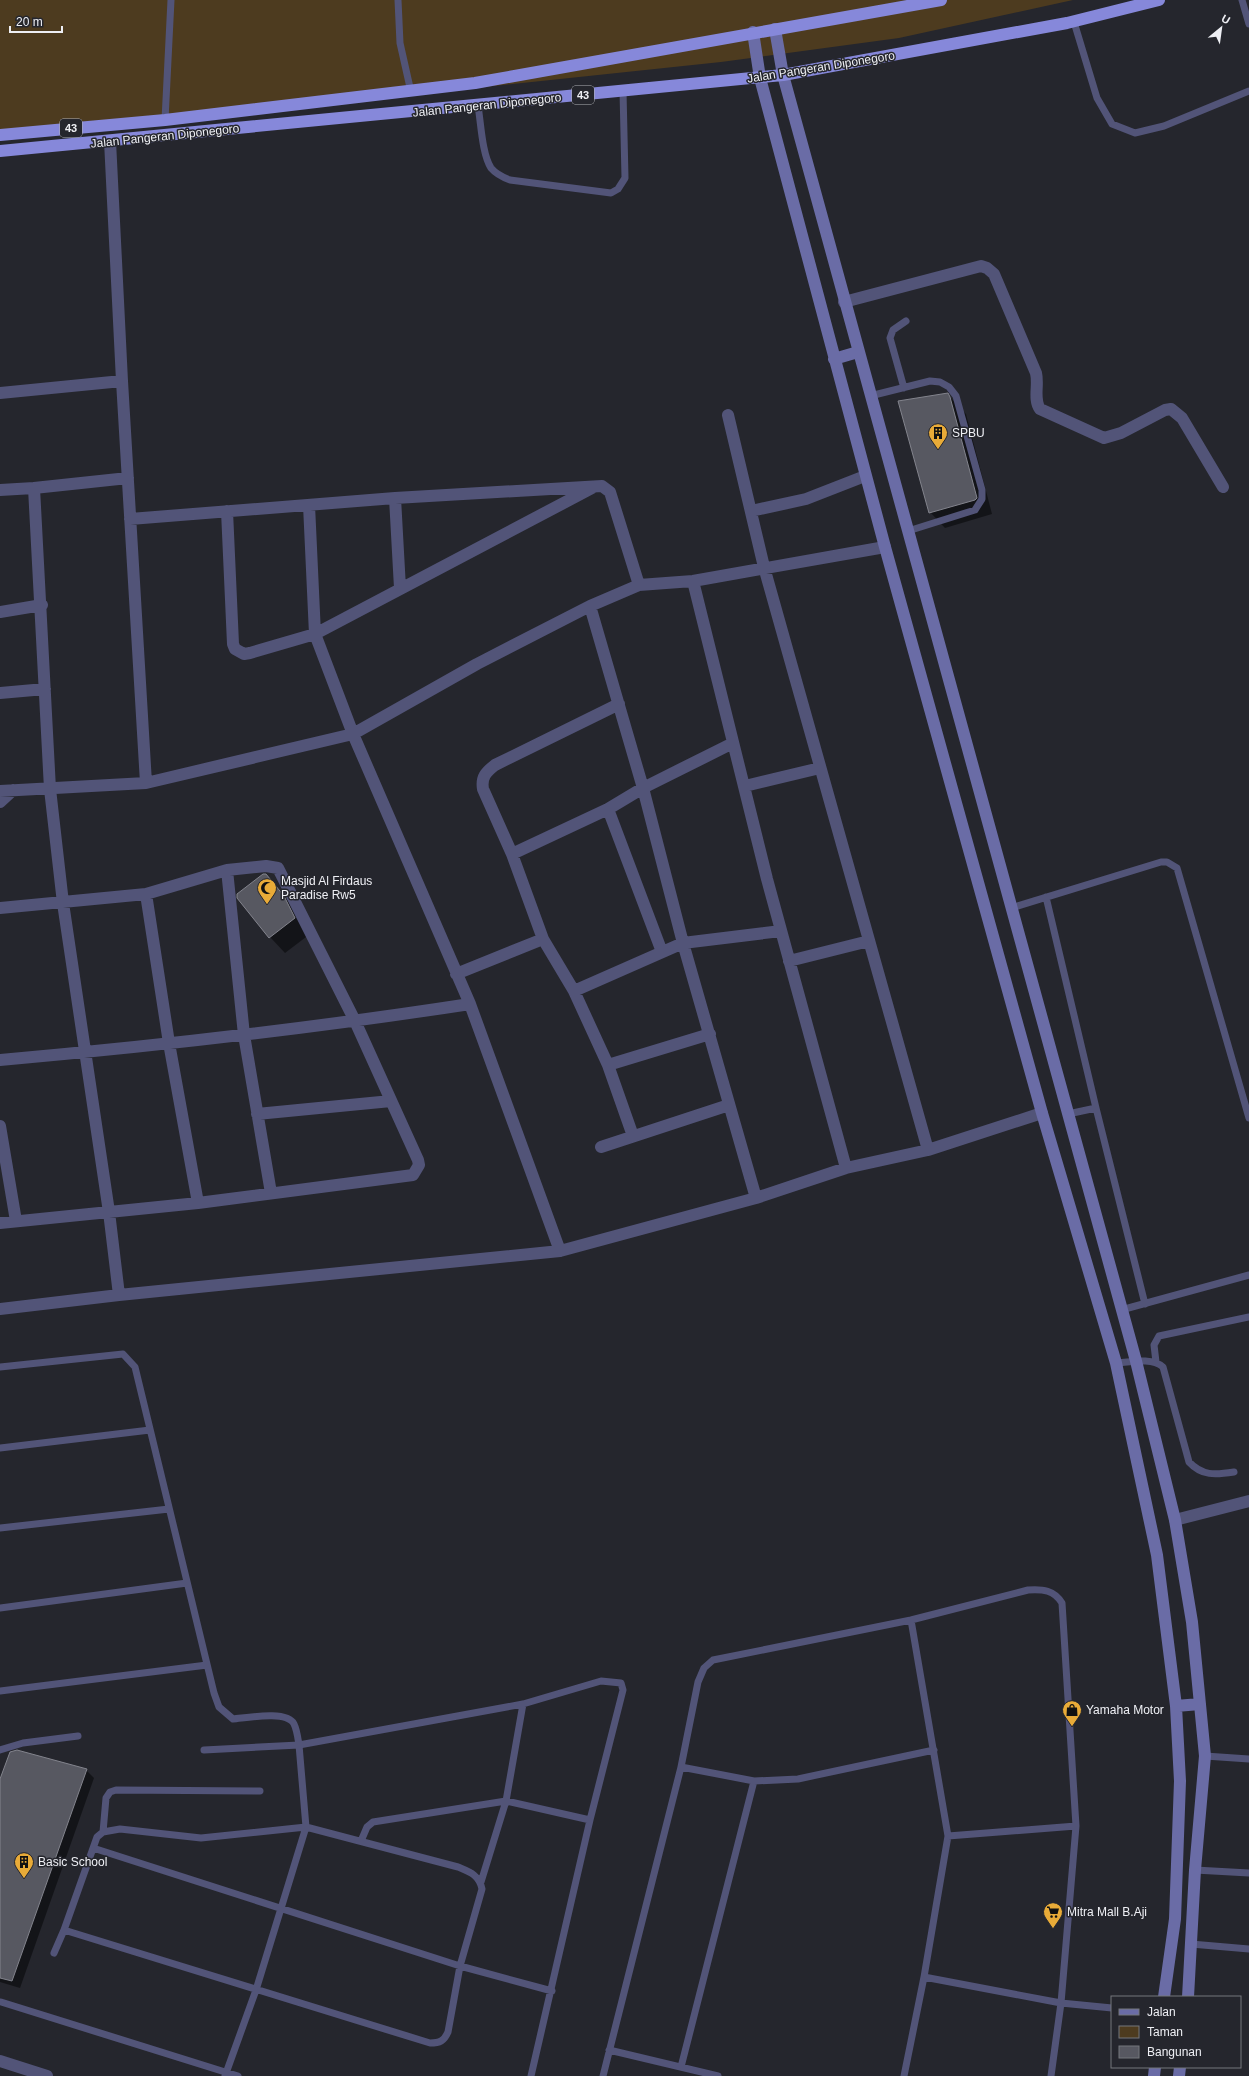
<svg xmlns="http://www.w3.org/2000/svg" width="1249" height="2076" viewBox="0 0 1249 2076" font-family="Helvetica,sans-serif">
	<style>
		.green { fill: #4d3b1f }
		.shadow { fill: #0007 }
		.building { fill: #575861; stroke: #83848d }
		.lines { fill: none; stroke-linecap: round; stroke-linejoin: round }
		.service { stroke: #525478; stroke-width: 7 }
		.minor { stroke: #525478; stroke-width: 12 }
		.secondary { stroke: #6a6ca6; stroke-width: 12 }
		.trunk { stroke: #8688da; stroke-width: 12 }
		.labels { text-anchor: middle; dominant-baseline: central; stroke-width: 3; stroke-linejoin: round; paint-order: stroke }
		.shield { fill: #25262d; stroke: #b2b3b8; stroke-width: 1 }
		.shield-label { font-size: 11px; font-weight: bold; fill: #eeeff4 }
		.street-label { font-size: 12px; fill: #eeeff4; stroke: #25262d }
		.poi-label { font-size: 12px; fill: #eeeff4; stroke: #25262d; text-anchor: start }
	</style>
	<rect width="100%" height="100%" fill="#25262d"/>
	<path class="green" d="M0,0H1073L899,38L721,62L428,93L0,135Z"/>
	<path class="shadow" d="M947,394L966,414L992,514L945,528L930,512Z
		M265,875L299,913L310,934L285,953L270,937Z
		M86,1770L94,1778L20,1988L0,1982V1782Z"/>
	<path class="building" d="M948,393L950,397L977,498L975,500L929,513L898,401Z
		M263,874H266L284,896L295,918L269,938L237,898V894Z
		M17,1750L87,1769L12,1981L0,1978V1779L10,1752Z"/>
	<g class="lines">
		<path class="service" d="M398,0L400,43L411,92
			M1242,0L1249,24
			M1074,22L1097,98L1112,124L1135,133L1164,126L1249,91
			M478,106C481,123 482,154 491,168C496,174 502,177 510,180L611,193L618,189L625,178L623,91
			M165,120L171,0
			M904,388L890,338L893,330L906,321
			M870,396L930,381L940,382L949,387L956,396L982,490V499L975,510L908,531
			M1046,897L1096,1108L1068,1114
			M1011,908L1161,862H1167L1177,868L1249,1118
			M1096,1108L1145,1304
			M1121,1310L1249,1275
			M1156,1362L1154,1345L1159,1336L1249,1317
			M1116,1363C1130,1362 1152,1357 1163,1367L1189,1462C1202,1476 1215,1475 1234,1472
			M0,1367L123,1354L135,1367L214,1693L219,1707L233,1719C246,1718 287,1710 294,1724C297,1730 298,1739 299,1745L523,1704L601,1681L621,1683L623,1690L590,1820L531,2076
			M0,1448L150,1430
			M0,1528L169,1509
			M0,1608L187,1583
			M0,1691L207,1665
			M0,1750L23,1743L78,1736
			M204,1750L299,1745L306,1827L256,1990L225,2076
			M1205,1756L1249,1759
			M681,1767L754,1781L798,1779L934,1750
			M306,1827L458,1867C470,1872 479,1875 482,1889L460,1966L448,2032C444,2041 440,2043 430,2043L64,1930L97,1837L103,1832L120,1829L201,1838Z
			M103,1832L106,1798L110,1792L116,1790L260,1791
			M948,1836L1076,1826
			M361,1841L367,1827L373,1822L506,1801L590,1820
			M93,1848L460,1966L552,1991
			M1195,1870L1249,1873
			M481,1882L506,1801L523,1704
			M1191,1944L1249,1949
			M54,1953L64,1930
			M924,1977L1061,2003L1112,2008
			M1,2002L238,2076
			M609,2050L718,2076
			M681,2067L754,1781
			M603,2076L681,1767L698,1682L704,1668L713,1660L911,1620L1028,1590C1043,1589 1054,1590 1062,1603L1076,1826L1061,2003L1051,2076
			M904,2076L924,1977L948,1836L911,1620"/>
		<path class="minor" d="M110,141L122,381L146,783
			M844,302L981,266L987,268L994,274L1036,373C1039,385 1033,399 1040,409L1104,438L1121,433L1165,410L1171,409L1182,418L1223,487
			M0,393L122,381
			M728,415L764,567L928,1150
			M0,490L34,488
			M395,498L400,588
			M309,505L315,634L592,488
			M227,511L233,644L235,649L244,654L250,653L315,634L353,734L470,1004L560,1251
			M751,511L806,499L865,476
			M130,519L395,498L602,486L610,492L639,585
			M693,581L767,879L846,1168
			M590,606L643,788L683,943L756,1198
			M0,612L42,605
			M0,693L45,689
			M619,704L495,765C486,772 481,777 483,789L512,854L543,939L574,991L608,1065L633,1136
			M745,786L820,768
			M0,791L146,783L353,734L477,664L590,606L639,585L693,581L885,547
			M0,802L13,790
			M608,809L662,952
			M512,854L608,809L643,788L733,743
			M227,870L244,1035L271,1193
			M146,894L169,1043L198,1203
			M0,908L146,894L227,870L266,866L278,868L355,1021L418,1160L419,1165L413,1175L198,1203L0,1223
			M789,961L869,941
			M456,974L543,939
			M574,991L683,943L781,931
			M0,1060C157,1046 314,1028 470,1004
			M608,1065L710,1034
			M257,1114L391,1101
			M0,1126L16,1221
			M601,1147L729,1105
			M119,1295L109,1212L63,903L50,789L34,488L128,478
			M0,1309L119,1295L560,1251L756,1198L846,1168L928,1150L1042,1113
			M1175,1520L1249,1501
			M0,2061L47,2076"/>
		<path class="secondary" d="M775,29L783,75L1136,1361L1175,1520L1192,1622L1205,1756L1195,1870L1188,1997
			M753,32L760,78L885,547L1042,1113L1116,1363L1157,1555L1176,1706L1180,1781L1175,1919L1164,1997
			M834,359L858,352
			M1176,1706L1200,1704
			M1154,2076L1155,2067
			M1179,2076L1180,2067"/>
		<path class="trunk" d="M0,135L165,120L475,83L941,0
			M0,151L783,75L1067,23L1159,0"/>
	</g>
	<defs>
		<g id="building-pin" transform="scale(1)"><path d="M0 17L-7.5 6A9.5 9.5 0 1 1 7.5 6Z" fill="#e9ab38" stroke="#25262d"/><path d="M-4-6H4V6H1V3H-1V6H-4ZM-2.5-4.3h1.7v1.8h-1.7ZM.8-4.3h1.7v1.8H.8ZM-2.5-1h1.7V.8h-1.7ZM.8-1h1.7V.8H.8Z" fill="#111"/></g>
		<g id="mosque-pin" transform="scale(1)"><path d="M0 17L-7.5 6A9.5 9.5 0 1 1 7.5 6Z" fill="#e9ab38" stroke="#25262d"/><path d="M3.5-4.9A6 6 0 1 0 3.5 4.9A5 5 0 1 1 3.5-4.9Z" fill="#111"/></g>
		<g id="shop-pin" transform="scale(1)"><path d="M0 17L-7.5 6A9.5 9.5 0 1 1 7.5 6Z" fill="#e9ab38" stroke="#25262d"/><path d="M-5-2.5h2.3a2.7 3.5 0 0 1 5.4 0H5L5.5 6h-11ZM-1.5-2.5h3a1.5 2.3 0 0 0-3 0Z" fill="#111"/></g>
		<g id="supermarket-pin" transform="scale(1)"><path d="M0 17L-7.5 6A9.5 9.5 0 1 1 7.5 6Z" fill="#e9ab38" stroke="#25262d"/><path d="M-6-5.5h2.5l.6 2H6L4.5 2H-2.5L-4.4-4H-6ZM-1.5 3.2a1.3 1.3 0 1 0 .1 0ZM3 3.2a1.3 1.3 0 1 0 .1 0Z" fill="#111"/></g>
	</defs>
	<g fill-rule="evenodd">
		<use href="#building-pin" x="938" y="433"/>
		<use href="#mosque-pin" x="267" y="888"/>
		<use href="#shop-pin" x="1072" y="1710"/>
		<use href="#building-pin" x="24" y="1862"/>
		<use href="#supermarket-pin" x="1053" y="1912"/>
	</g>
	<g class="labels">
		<g class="shield">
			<rect x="572" y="86" width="22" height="18" rx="3"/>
			<rect x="60" y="119" width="22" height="18" rx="3"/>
		</g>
		<g class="shield-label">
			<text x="583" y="95">43</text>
			<text x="71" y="128">43</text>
		</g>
		<g class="street-label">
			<text transform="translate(821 67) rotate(-9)">Jalan Pangeran Diponegoro</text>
			<text transform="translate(487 105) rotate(-6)">Jalan Pangeran Diponegoro</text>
			<text transform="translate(165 136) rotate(-6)">Jalan Pangeran Diponegoro</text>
		</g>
		<g class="poi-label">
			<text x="952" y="433">SPBU</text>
			<text x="281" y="881">Masjid Al Firdaus<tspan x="281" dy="14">Paradise Rw5</tspan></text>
			<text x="1086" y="1710">Yamaha Motor</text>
			<text x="38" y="1862">Basic School</text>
			<text x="1067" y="1912">Mitra Mall B.Aji</text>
		</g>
	</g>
	<rect x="1111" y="1996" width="130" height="72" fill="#25262d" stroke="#75767d"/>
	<rect x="1119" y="2009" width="20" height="6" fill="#6a6ca6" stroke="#75767d"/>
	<text x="1147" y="2016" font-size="12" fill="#eeeff4">Jalan</text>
	<rect x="1119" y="2026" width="20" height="12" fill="#4d3b1f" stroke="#75767d"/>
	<text x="1147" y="2036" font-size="12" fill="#eeeff4">Taman</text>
	<rect x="1119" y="2046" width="20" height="12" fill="#575861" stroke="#75767d"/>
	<text x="1147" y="2056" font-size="12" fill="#eeeff4">Bangunan</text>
	<g transform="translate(1221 28) rotate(29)" stroke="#25262d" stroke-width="3" paint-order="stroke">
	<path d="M0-3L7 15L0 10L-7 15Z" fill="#eeeff4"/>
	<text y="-6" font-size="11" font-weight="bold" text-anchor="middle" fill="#eeeff4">U</text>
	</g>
	<path d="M10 26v6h52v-6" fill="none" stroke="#eeeff4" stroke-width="2"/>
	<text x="16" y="26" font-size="12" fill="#eeeff4" stroke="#25262d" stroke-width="3" paint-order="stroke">20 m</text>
</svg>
